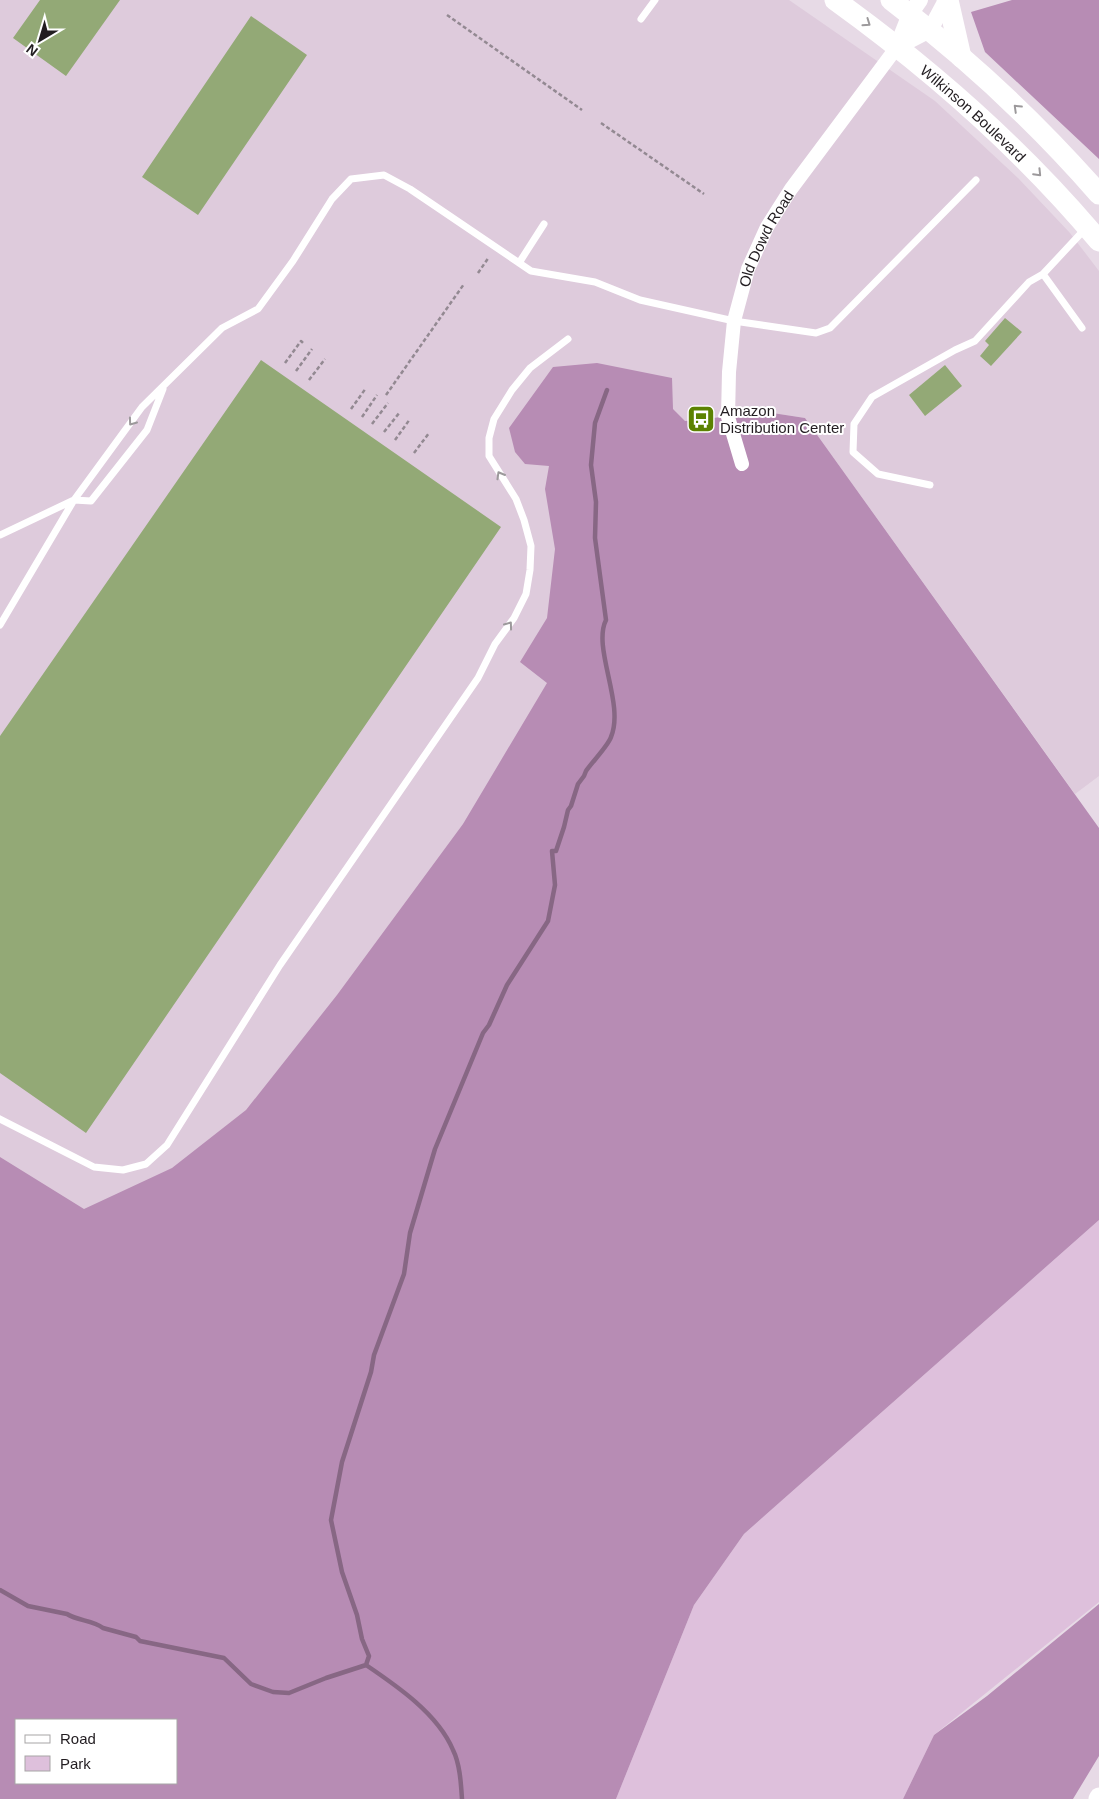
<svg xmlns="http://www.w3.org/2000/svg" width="1099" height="1799" viewBox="0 0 1099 1799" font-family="Arial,sans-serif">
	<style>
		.built { fill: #decbdc }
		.green { fill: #dec0dc }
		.forest { fill: #b78cb4; fill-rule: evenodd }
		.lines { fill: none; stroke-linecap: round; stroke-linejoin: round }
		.stream { stroke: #876784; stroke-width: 4.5 }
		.building { fill: #93a976 }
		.path { stroke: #938992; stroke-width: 2.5; stroke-dasharray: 4 2.5; stroke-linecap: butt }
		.service { stroke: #fff; stroke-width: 7 }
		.minor { stroke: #fff; stroke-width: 14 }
		.tertiary { stroke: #fff; stroke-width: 16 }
		.secondary { stroke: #fff; stroke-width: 19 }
		.primary { stroke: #fff; stroke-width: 21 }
		.oneway { stroke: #9c999b }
		.labels { text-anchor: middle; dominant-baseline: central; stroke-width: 4; stroke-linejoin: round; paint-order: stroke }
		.street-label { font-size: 15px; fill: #221d21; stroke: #fff }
		.poi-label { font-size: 15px; fill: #221d21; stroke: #fff; text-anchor: start }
	</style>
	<rect width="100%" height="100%" fill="#e7dae6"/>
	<path class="built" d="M0,0H789L935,101L1018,178L1070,233L1099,271V776L1075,794L805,418L766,412L712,417L617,431L446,1208L0,1212Z"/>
	<path class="green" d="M1099,1220V1602L934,1735L903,1799H616L694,1605L744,1534Z"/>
	<path class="forest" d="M1012,0H1099V159L985,52L971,12Z
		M597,363L672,378L673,409L685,421L766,412L805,418L1099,828V1220L744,1534L694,1605L616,1799H0V1157L84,1209L172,1168L246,1110L337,995L463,824L547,683L520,662L547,618L555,549L545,489L549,466L525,464L515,452L509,428L553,367ZM16,1720H176V1783H16Z
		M1099,1604V1756L1073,1799H903L934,1735L987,1696Z"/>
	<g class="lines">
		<path class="stream" d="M0,1590L28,1606L67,1614C78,1621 93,1620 103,1628L136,1637L140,1641L224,1658L251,1684L273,1692L289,1693L326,1678L366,1665
			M366,1665L369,1656L362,1639L357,1615L342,1572L331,1520L342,1462L371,1372L374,1355L404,1274L410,1233L435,1149L483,1033L489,1025L507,985L548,921L555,885L552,851H556L564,827L568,810L571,806L578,784L584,776L586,771C592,762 608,746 611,737C625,704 592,648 606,620L595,538L596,502L591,465L595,423L607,390
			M366,1665C397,1686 438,1714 453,1750C460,1764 461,1784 462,1799"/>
	</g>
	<path class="building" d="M40,0H120L66,76L13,38Z
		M251,16L307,55L198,215L142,177Z
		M1005,318L1022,332L991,366L980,356L989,345L985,341Z
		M261,360L501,527L86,1133L0,1073V736Z
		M945,365L962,386L925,416L909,395Z"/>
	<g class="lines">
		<path class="path" d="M447,15L582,110
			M601,123L704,194
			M478,273L489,257
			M285,363L301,341L303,343
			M296,371L312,349
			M309,380L325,359
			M386,395L464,284
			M351,409L366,388
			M362,417L377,395
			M372,424L388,403
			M384,432L400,412
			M395,440L410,419
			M414,453L429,433"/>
		<path class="service" d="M641,19L655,0
			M519,263L544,224
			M1082,328L1043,274L1085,229
			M930,485L878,474L853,452L854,424L872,397L955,350L975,341L1029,282L1043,274
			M0,535L74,500L91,501L147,430L163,389
			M0,625L74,500L142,407L222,328L258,309L293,261L332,199L351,179L384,175L410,189L531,271L595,282L640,300L734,321L816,333L830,328L976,180
			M0,1119L94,1167L123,1170L146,1164L167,1145L280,965L478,678L495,644L514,618L526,594L530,570L531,546L524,520L516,499L489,456V438L494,419L512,390L530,368L568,339"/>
		<path class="minor" id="s1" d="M742,464L728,417L729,372L734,321L748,269L767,227L791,189L897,47"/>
		<path class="tertiary" d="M897,47L930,30L944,4L945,0
			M897,47L910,14L920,0"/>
		<path class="secondary" d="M1098,1799L1099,1797"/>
		<g class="primary">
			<path id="s2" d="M835,0C932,70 1022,149 1099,241"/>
			<path d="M891,0C966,57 1037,123 1099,194"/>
			<path d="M948,0L961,57"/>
		</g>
	</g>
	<defs><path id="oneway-chevron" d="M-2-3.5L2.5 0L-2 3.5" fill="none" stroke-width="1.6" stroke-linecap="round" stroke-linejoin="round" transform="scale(1.25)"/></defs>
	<g class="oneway">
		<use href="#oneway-chevron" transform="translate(867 23) rotate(35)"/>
		<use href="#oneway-chevron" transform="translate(1017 108) rotate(-136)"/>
		<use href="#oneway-chevron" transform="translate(1038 173) rotate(46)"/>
		<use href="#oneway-chevron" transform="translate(132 422) rotate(126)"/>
		<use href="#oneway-chevron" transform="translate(500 475) rotate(-120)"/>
		<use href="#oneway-chevron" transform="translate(509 625) rotate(-54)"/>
	</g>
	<defs>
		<g id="bus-square" transform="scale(1.4375)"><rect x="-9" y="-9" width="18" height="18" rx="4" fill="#5c8201" stroke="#fff"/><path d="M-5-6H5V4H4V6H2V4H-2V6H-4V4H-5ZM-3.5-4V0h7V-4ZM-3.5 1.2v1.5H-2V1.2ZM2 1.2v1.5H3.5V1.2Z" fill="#fff"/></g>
	</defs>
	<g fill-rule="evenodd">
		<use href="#bus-square" x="701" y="419"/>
	</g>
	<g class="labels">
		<g class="street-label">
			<text stroke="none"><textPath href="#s2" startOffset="179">Wilkinson Boulevard</textPath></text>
			<text stroke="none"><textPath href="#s1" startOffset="234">Old Dowd Road</textPath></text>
		</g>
		<g class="poi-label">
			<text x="720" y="410">Amazon<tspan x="720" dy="17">Distribution Center</tspan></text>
		</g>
	</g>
	<rect x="15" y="1719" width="162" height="65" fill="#ffffff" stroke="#a7a5a6"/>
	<rect x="25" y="1735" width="25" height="8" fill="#ffffff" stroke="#a7a5a6"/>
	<text x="60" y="1744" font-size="15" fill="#221d21">Road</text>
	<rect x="25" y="1756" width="25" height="15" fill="#dec0dc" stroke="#a7a5a6"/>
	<text x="60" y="1769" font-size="15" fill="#221d21">Park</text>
	<g transform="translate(40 40) rotate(218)" stroke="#ffffff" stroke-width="4" paint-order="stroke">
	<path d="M0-4L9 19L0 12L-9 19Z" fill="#221d21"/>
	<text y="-8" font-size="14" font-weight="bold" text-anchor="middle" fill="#221d21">N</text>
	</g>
</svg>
